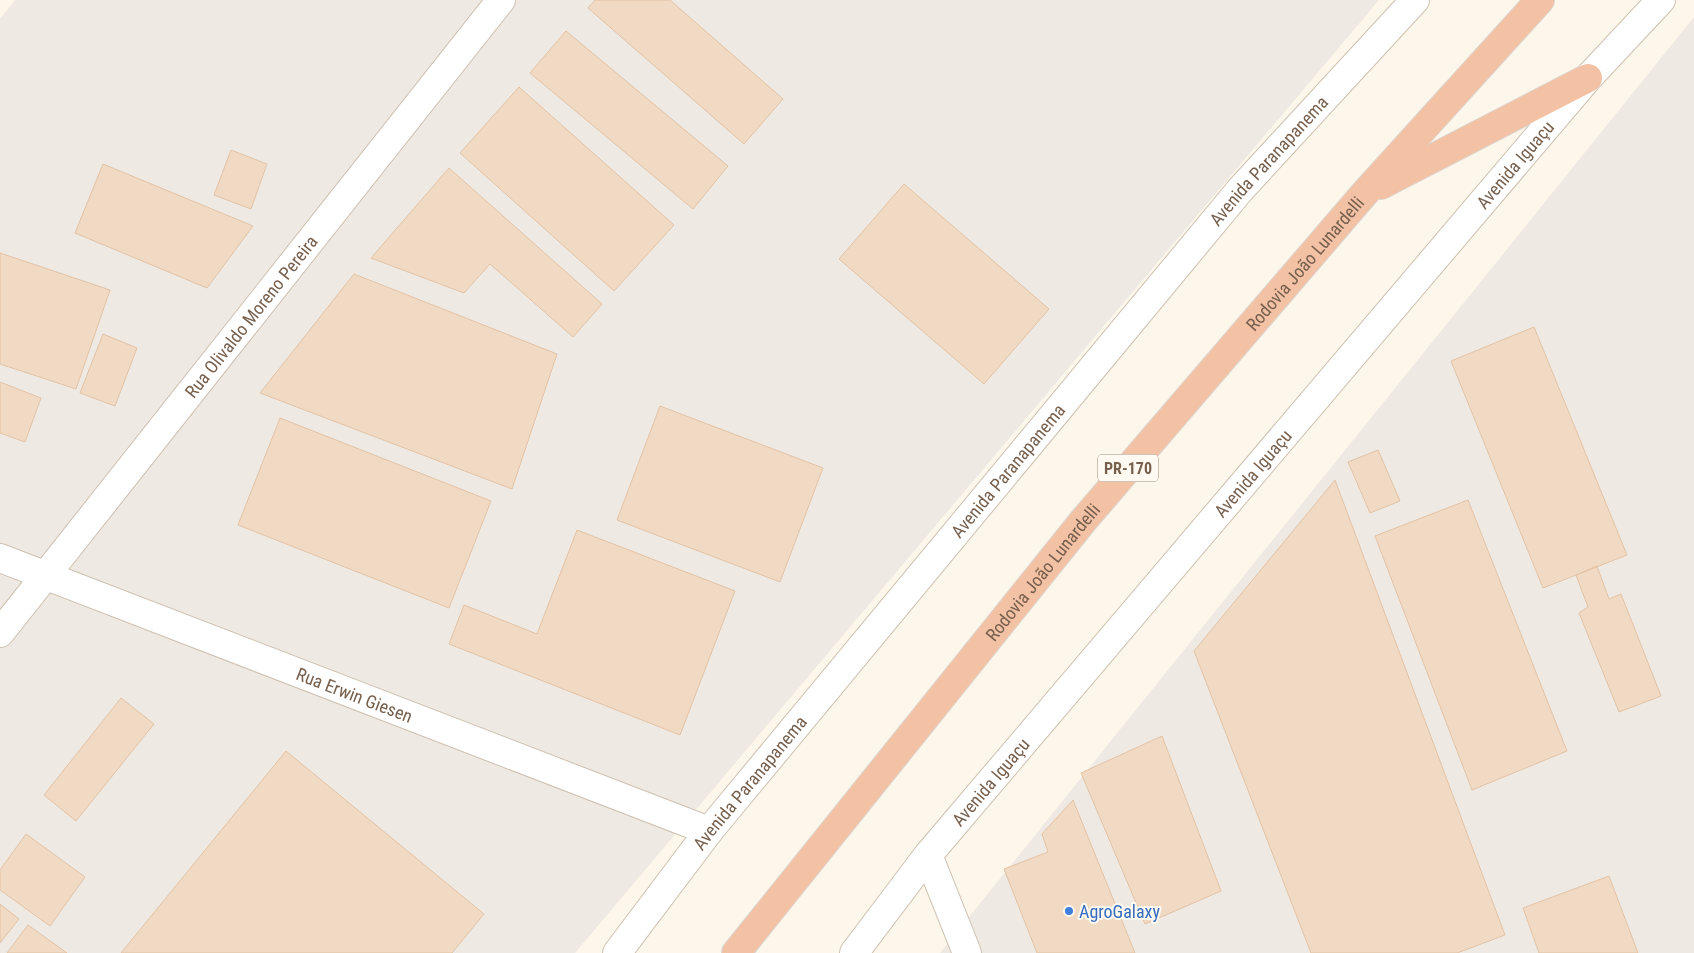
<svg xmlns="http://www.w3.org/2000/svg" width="1694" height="953" viewBox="0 0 1694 953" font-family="'Roboto Condensed',sans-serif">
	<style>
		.industrial { fill: #eee9e3 }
		.building { fill: #f1dac3; stroke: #e3c2a4 }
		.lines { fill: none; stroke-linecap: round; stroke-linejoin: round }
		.minor-casing { stroke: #cec0b0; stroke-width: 30 }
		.highway-casing { stroke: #dcd6d1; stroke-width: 30 }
		.minor { stroke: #fff; stroke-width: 28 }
		.highway { stroke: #f3c1a4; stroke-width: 28 }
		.shop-dot { fill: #3f7fe0; stroke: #fefaf1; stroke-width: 2 }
		.labels { text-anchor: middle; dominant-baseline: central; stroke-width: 4; stroke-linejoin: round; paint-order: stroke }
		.shield { fill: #fefaf1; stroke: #a08e7f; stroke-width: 1 }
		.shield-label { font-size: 16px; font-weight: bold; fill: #77604e }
		.street-label { font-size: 18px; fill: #77604e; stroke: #fefaf1 }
		.shop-label { font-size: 18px; fill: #366cbe; stroke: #fefaf1; text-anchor: start }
	</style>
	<rect width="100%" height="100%" fill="#fcf7ea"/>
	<path class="industrial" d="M15,0H1379L575,953H0V19Z
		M1694,17V953H940Z"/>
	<path class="building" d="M595,0H670L783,99L744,144L588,8Z
		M566,31L728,166L693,209L530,73Z
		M519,87L674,225L614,291L460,153Z
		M231,150L267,164L251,209L214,195Z
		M103,164L253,226L207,288L75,233Z
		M449,168L602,304L573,337L490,264L464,293L371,258Z
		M904,184L1049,309L984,384L839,259Z
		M0,253L110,290L76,389L0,364Z
		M354,274L557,354L512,489L260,393Z
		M1534,327L1627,555L1543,588L1451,361Z
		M103,334L137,348L115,406L80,393Z
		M0,382L41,398L25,442L0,433Z
		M660,406L823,468L780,582L617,520Z
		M280,418L491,501L449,608L238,525Z
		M1378,450L1400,501L1370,513L1348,462Z
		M1335,480L1505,935L1457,953H1311L1194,651Z
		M1468,500L1567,751L1472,790L1375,536Z
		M577,530L735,591L680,735L449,644L464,605L537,634Z
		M1597,566L1609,599L1621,594L1661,696L1619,712L1579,613L1588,607L1576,575Z
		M121,698L154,724L76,821L44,795Z
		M1162,736L1221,891L1145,924L1081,773Z
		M286,751L484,914L452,953H121Z
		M1073,800L1135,953H1037L1004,869L1048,852L1042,834Z
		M26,834L85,877L50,926L0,890V870Z
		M1609,876L1638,953H1539L1523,908Z
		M0,904L19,919L0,943Z
		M28,925L67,953H7Z"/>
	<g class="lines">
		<g class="minor-casing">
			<g id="minor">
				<path id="s1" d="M0,558L709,831"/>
				<path id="s2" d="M0,633L501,0"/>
				<path d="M928,855L967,953"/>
				<path id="s3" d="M617,953L709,831L1240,190L1415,0"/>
				<path id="s4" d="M854,953L928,855L1588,78L1661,0"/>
			</g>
		</g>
		<g class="highway-casing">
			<g id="highway">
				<path d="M1381,185L1588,78"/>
				<path id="s5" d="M736,953L1083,521L1364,194L1540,0"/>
			</g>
		</g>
		<use href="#minor" class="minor"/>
		<use href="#highway" class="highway"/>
	</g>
	<circle class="shop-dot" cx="1069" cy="911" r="5"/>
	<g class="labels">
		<rect class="shield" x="1098" y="454.5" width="60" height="27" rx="4"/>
		<g class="shield-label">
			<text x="1128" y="468">PR-170</text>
		</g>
		<g class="street-label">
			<text stroke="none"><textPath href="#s3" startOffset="1026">Avenida Paranapanema</textPath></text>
			<text stroke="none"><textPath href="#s4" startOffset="1029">Avenida Iguaçu</textPath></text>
			<text stroke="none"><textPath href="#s5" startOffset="894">Rodovia João Lunardelli</textPath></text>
			<text stroke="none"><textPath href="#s2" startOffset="404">Rua Olivaldo Moreno Pereira</textPath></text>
			<text stroke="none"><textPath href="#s3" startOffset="621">Avenida Paranapanema</textPath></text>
			<text stroke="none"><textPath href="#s4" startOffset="624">Avenida Iguaçu</textPath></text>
			<text stroke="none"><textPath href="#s5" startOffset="489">Rodovia João Lunardelli</textPath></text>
			<text stroke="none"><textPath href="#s1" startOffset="380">Rua Erwin Giesen</textPath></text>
			<text stroke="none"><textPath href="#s4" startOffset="219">Avenida Iguaçu</textPath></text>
			<text stroke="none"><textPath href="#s3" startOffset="216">Avenida Paranapanema</textPath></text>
		</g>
		<g class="shop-label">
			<text x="1079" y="911">AgroGalaxy</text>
		</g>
	</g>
</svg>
